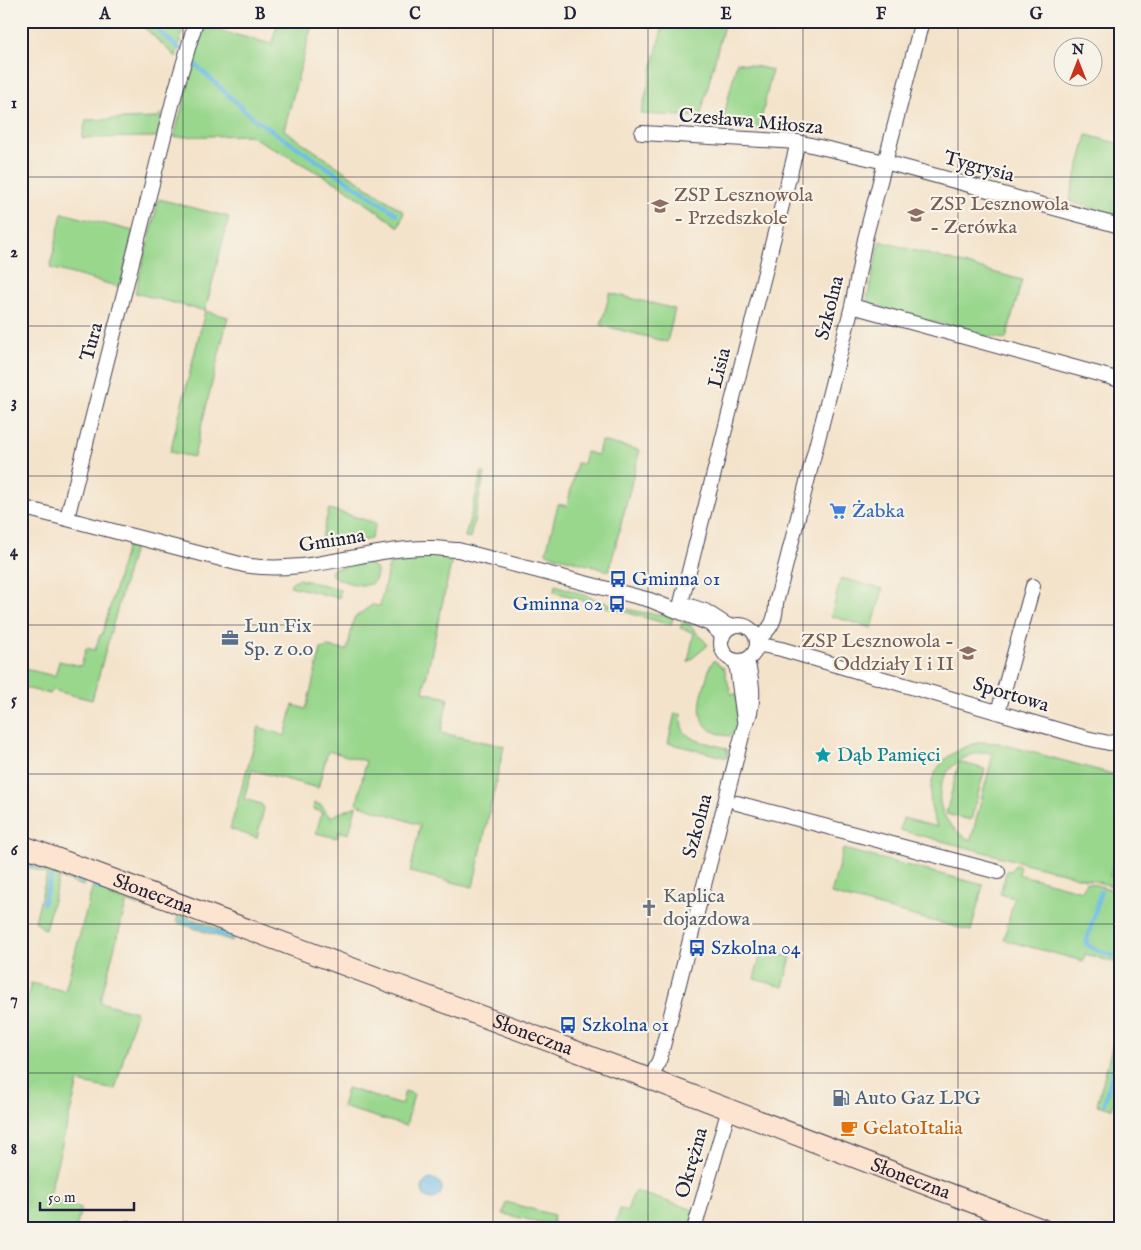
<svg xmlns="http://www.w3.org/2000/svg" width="1141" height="1250" viewBox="0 0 1141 1250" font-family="'IM FELL English',serif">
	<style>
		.green { fill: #99d78d; stroke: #5e7c64; fill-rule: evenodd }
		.water { fill: #70bce9; stroke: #496f92 }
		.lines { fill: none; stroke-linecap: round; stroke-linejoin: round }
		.stream { stroke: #70bce9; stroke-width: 4 }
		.street-casing { stroke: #423f51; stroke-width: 16 }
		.secondary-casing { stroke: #423f51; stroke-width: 22 }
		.street { stroke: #fff; stroke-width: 14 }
		.secondary { stroke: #fde4d1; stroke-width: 20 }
		.grid { fill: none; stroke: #22223b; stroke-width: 1; stroke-opacity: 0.55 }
		.labels { text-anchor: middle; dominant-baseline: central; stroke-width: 4.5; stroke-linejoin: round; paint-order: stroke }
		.street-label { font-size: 20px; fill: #22223b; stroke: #f7f3e8 }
		.education-label { font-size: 20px; fill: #785e54; stroke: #f7f3e8; text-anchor: start }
		.shop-label { font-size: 20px; fill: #366cbe; stroke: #f7f3e8; text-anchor: start }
		.transit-label { font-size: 20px; fill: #164399; stroke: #f7f3e8; text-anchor: start }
		.service-label { font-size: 20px; fill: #4e5e75; stroke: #f7f3e8; text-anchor: start }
		.culture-label { font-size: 20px; fill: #0d838f; stroke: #f7f3e8; text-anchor: start }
		.worship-label { font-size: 20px; fill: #5b616d; stroke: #f7f3e8; text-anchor: start }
		.food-label { font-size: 20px; fill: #c56008; stroke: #f7f3e8; text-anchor: start }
		.neatline { fill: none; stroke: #22223b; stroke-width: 2 }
		.grid-label { font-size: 16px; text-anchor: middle; font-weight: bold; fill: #22223b }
	</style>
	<rect width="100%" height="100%" fill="#f7f3e8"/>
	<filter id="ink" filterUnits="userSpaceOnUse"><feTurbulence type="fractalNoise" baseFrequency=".02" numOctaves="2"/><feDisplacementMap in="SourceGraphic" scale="10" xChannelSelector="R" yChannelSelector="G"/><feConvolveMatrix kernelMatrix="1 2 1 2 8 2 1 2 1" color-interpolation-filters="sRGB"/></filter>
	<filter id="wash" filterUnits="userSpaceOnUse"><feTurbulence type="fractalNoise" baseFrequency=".0096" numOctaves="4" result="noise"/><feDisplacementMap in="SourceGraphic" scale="20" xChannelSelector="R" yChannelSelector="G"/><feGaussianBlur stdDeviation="1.12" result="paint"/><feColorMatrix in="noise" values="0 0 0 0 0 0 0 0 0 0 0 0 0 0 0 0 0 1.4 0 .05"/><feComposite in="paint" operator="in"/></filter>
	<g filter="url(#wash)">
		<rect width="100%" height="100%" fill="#f4e3cb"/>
		<path class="green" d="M137,21H185L176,57Z
			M278,21H313L284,130L404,212L399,227L342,186L249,135L174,137L204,27L272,44Z
			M664,21H725L700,117L641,114Z
			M737,62L772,70L759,130L721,128Z
			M162,112L157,137L82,138L86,120L157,118Z
			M1087,135L1120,144V216L1069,201Z
			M159,199L229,217L205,311L228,317L194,457L170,452L205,311L135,293Z
			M62,213L133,231L120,287L50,268Z
			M880,241L1022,280L1006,339L983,336L866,303Z
			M610,293L675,309L667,342L601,325Z
			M601,441L640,450L609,571L546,553L558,504L567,506L577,463L583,464L586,452L598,455Z
			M482,472L485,473L470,538L465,537Z
			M329,509L376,523L371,539L319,548Z
			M127,546L134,548L92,700L52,690L50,694L25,688L21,701V681L25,669L55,676L59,661L81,666L86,648L95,650L100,635H102Z
			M423,555H450L452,559L423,692L448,698L441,733L504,746L473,887L410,872L420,825L357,804L366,761L328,751L318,788L252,770L244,799L261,804L264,808L257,838L230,829L259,727L285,736L293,705L306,709L321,649L327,647L347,650L354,618L372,605L380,606L390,561Z
			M368,562L377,570C377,576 376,581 370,584C363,588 335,580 331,574L333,569Z
			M841,578L883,589L872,628L831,616Z
			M298,579L337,588L340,590L339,598L290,586L292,582Z
			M555,585C581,593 605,604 631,610C645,614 659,613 673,617L671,625L554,592Z
			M683,622H687L708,645L688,662L694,633L680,628Z
			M714,660L724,668L731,694H737L739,728L729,736C686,729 702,696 710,666Z
			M675,713L682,715C676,743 709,741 727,749L728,758L668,743Z
			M981,742L998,743L1120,776V837L1110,876L1120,877V888L900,830L903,818L937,827C920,784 935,753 981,742ZM986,752L993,754L971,840C922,817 933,757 986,752Z
			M959,762L985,769L971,820L946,814Z
			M314,803L321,805L330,817L356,806L349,834L339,831L337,838L316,833L322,812L313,809Z
			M843,849L983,885L971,931L831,894Z
			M21,854L85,879L83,886L59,878L45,930L35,921L47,874L21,864Z
			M1015,865L1020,866L1018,874L1082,891L1086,882L1120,892V964L1085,954L1083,961L1004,940L1014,898L1000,894L1007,870L1011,871Z
			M94,881L109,887L108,894L114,896L116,890L151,903L149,909L127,901L100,1002L136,1012L115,1090L78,1082L48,1199L81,1208L76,1229H21V1023L31,983L65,991Z
			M179,914L234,935L232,941L176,922Z
			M762,949L791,957L783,987L754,979Z
			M1120,1016V1083L1112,1109L1097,1105Z
			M347,1088L401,1105L405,1091L414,1094L406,1126L342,1107Z
			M634,1191L691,1209L695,1212L690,1229H614L620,1209L627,1211Z
			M506,1202L554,1215L552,1225L503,1214Z"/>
		<path class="water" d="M422 1189a10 10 0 1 1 20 0a10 10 0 1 1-20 0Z"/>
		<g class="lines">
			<path class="stream" d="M147,21L180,49
				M196,65L253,118L397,214
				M21,861L53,871L43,904
				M65,875L82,882
				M94,886L105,890
				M1101,891L1086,944L1096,950L1120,958
				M118,894L148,905
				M181,920L230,937
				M1104,1104L1120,1043"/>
		</g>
	</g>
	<g filter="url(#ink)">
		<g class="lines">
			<g class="street-casing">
				<path id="street" d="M642,133L798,142L885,162L1120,226
					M852,306L1120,380
					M21,507L244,565C307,576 368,547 431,548C440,548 449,550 458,550L650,600L710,624L723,636
					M67,518L176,89L196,21
					M681,603L798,142
					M681,603L705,611L730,627
					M721 643a18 18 0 1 1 36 0a18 18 0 1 1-36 0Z
					M757,639C771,630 776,620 776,603L852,306L865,239L922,21
					M757,644L781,649L1086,738L1109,743L1120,741
					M736,661L744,720
					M998,712L1033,586
					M737,803L998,872
					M651,1079L660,1058L744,728C756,705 753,684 747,660
					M128,1229V1228
					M694,1229L729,1109"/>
			</g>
			<g class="secondary-casing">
				<g id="secondary">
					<path id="s1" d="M21,845L629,1071L1042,1229"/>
				</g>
			</g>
			<use href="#street" class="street"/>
			<use href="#secondary" class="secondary"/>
		</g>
	</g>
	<path class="grid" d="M183,21V1229M338,21V1229M493,21V1229M648,21V1229M803,21V1229M958,21V1229M21,177H1120M21,326H1120M21,476H1120M21,625H1120M21,774H1120M21,924H1120M21,1073H1120"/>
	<defs>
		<g id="school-bare" transform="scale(1.35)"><path d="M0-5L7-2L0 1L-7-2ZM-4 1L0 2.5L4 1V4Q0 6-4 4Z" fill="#8d6e63" stroke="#f7f3e8" stroke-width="2.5" paint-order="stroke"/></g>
		<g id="supermarket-bare" transform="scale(1.35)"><path d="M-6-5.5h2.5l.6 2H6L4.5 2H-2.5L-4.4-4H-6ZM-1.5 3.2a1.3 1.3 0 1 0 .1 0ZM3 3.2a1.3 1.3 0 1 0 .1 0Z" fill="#3f7fe0" stroke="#f7f3e8" stroke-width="2.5" paint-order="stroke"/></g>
		<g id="bus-bare" transform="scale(1.35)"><path d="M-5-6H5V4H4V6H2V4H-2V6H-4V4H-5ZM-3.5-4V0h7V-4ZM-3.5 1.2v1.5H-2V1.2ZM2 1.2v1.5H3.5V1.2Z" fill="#1a4fb4" stroke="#f7f3e8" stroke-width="2.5" paint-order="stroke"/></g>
		<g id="office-bare" transform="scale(1.35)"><path d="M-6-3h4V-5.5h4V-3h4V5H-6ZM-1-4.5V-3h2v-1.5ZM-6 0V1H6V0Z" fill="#5c6f8a" stroke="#f7f3e8" stroke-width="2.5" paint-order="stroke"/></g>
		<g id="sight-bare" transform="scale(1.35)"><path d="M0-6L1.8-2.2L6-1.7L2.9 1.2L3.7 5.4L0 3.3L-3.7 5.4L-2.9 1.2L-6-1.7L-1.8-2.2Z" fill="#0f9aa8" stroke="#f7f3e8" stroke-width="2.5" paint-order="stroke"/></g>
		<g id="church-bare" transform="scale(1.35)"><path d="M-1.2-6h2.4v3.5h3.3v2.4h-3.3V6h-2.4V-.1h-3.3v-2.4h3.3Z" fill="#6b7280" stroke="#f7f3e8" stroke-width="2.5" paint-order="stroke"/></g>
		<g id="fuel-bare" transform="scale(1.35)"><path d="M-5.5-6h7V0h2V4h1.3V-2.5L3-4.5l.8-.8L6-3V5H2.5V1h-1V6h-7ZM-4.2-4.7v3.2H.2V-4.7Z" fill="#5c6f8a" stroke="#f7f3e8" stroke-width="2.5" paint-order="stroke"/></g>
		<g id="cafe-bare" transform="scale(1.35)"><path d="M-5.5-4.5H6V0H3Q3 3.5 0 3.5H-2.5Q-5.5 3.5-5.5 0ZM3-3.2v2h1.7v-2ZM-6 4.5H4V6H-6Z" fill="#e8710a" stroke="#f7f3e8" stroke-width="2.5" paint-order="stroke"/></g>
	</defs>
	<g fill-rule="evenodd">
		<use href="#school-bare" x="660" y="206"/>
		<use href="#school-bare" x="916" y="215"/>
		<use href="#supermarket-bare" x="838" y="511"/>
		<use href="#bus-bare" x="618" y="579"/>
		<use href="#bus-bare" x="617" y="604"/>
		<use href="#office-bare" x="230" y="638"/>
		<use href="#school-bare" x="968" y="653"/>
		<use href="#sight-bare" x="823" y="755"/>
		<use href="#church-bare" x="649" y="908"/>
		<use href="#bus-bare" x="697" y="948"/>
		<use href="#bus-bare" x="568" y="1025"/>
		<use href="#fuel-bare" x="841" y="1098"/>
		<use href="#cafe-bare" x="849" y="1128"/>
	</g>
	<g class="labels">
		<g class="street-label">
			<text transform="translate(751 122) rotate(5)">Czesława Miłosza</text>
			<text transform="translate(979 167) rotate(15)">Tygrysia</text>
			<text transform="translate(830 308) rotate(-76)">Szkolna</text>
			<text transform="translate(92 342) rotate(-75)">Tura</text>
			<text transform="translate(720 368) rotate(-76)">Lisia</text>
			<text transform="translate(332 541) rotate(-9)">Gminna</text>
			<text transform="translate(1011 695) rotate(17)">Sportowa</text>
			<text transform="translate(698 826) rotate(-75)">Szkolna</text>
			<text stroke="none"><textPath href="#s1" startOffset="141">Słoneczna</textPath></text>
			<text stroke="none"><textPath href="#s1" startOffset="546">Słoneczna</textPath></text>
			<text transform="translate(692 1163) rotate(-74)">Okrężna</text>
			<text stroke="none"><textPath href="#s1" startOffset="950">Słoneczna</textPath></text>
		</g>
		<g class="education-label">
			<text x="674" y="195">ZSP Lesznowola<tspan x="674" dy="23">- Przedszkole</tspan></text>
			<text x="930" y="204">ZSP Lesznowola<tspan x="930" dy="23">- Zerówka</tspan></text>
			<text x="954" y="641" text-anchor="end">ZSP Lesznowola -<tspan x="954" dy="23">Oddziały I i II</tspan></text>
		</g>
		<g class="shop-label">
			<text x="852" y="511">Żabka</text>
		</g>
		<g class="transit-label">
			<text x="632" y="579">Gminna 01</text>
			<text x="603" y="604" text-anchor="end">Gminna 02</text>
			<text x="711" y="948">Szkolna 04</text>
			<text x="582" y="1025">Szkolna 01</text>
		</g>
		<g class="service-label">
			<text x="244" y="626">Lun Fix<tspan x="244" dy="23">Sp. z o.o</tspan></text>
			<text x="855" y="1098">Auto Gaz LPG</text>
		</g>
		<g class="culture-label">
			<text x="837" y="755">Dąb Pamięci</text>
		</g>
		<g class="worship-label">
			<text x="663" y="896">Kaplica<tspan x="663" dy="23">dojazdowa</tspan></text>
		</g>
		<g class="food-label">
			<text x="863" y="1128">GelatoItalia</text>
		</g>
	</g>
	<rect width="1141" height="1250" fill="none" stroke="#f7f3e8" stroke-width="55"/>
	<g transform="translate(1078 62)"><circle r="24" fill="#f7f3e8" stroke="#a29fa3"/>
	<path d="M0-4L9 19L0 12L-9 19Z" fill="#c8321e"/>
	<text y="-8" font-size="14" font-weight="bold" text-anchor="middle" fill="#22223b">N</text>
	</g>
	<path d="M40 1202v8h94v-8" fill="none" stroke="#22223b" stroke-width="2.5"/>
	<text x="48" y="1202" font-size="15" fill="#22223b" stroke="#f7f3e8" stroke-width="4" paint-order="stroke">50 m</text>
	<rect x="28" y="28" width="1086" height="1194" class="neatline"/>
	<g class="grid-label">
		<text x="105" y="19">A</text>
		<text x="260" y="19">B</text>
		<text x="415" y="19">C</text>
		<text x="570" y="19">D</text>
		<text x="726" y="19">E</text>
		<text x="881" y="19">F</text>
		<text x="1036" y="19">G</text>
		<text x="14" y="108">1</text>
		<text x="14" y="257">2</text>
		<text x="14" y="407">3</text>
		<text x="14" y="556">4</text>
		<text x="14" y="705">5</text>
		<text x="14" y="855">6</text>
		<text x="14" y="1004">7</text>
		<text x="14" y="1154">8</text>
	</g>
</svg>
